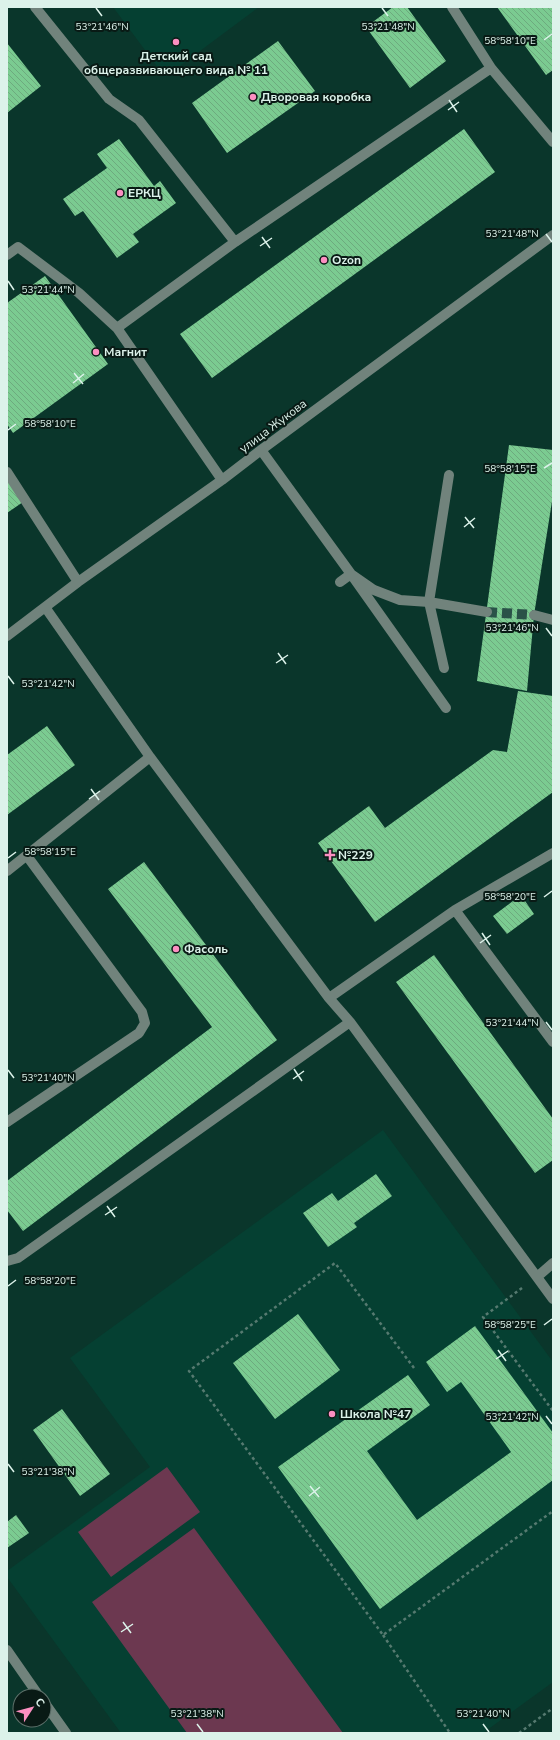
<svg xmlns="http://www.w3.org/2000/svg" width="560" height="1740" viewBox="0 0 560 1740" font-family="'Nunito Sans',sans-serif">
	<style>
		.built { fill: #054032 }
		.pitch { fill: #6c3850 }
		.building { fill: url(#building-back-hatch) }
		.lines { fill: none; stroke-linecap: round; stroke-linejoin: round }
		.minor-tunnel { stroke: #2a5248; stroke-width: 10; stroke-dasharray: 10 5; stroke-linecap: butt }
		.path { stroke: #567a70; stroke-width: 2.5; stroke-dasharray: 3 3; stroke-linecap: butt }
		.minor { stroke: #71837c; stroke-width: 10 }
		.ticks { fill: none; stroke: #dcf2ea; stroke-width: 1.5 }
		.poi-dot { fill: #fc8fc1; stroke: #091a15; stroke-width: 1.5 }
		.labels { text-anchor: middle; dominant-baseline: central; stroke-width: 4; stroke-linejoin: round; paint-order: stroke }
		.poi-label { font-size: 12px; font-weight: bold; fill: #dcf2ea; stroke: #091a15; text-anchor: start }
		.street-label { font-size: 12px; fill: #dcf2ea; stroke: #091a15 }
		.ticks-label { font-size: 10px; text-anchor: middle; fill: #dcf2ea; stroke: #091a15; stroke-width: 4; stroke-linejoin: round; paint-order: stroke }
	</style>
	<defs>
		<pattern id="building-back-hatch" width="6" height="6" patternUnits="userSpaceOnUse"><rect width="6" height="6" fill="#7bcb91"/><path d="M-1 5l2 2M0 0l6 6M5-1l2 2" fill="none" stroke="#6daa7e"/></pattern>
	</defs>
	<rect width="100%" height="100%" fill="#0a362b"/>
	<path class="built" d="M113,7H259L165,77Z
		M383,1130L553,1362V1682L483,1733H121L7,1577V1571L150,1467L70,1358Z"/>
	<path class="pitch" d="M167,1467L200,1512L111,1577L78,1532Z
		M194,1528L343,1733H187L92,1602Z"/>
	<path class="building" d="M393,7H407L446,61L410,88L366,27Z
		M497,7H553V70L546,75Z
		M278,41L315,91L227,153L192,103Z
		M7,43L41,86L7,113Z
		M464,129L495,172L212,378L180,334Z
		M119,139L154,186L160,181L176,203L133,234L139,242L117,258L83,211L75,216L63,199L107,168L97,154Z
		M45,276L108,364L13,433L7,424V303Z
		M509,445L553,450V495L534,615L527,691L477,681Z
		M7,480L23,502L7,513Z
		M518,691L553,696V792L375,922L318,843L369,806L385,828L493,750L507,752Z
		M47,726L75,765L7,815V755Z
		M144,862L277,1040L23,1231L7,1210V1181L212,1027L108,889Z
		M521,895L534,914L507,934L493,916Z
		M434,955L553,1119V1160L535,1173L396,982Z
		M376,1174L392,1196L354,1223L357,1227L328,1247L303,1213L332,1193L338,1201Z
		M298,1314L340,1370L275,1419L233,1363Z
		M475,1326L553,1433V1480L380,1609L278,1467L408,1375L430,1405L367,1451L417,1520L511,1452L461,1382L447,1392L426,1362Z
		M62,1409L110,1474L80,1496L33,1430Z
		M16,1515L29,1533L7,1548V1522Z"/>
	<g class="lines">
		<path class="minor-tunnel" d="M487,612L534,615"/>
		<path class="path" d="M522,1288L483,1317L553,1411
			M414,1368L335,1263L189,1371L383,1635L553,1511
			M383,1635L450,1733
			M519,1733L553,1708"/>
		<path class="minor" d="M35,7L109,99L139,120L235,242
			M452,7L491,68
			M7,255L18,247L79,293L117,328L222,480
			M117,328L235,242L491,68L553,142
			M261,450L351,574L374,590L400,600L429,602L487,612
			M7,472L78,582
			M340,582L351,574L446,708
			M45,607L150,757L329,998L350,1022L553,1299
			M534,615L553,620
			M7,636L78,582L222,480L261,450L553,235
			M444,668L429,602L449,475
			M7,871L150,757
			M455,910L553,1042
			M329,998L455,910L553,853
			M7,1122L139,1033L145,1023L142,1012L27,856
			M7,1261L18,1258L350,1022
			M537,1277L553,1263
			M7,1650L39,1696
			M44,1702L66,1733"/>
	</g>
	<path class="ticks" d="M96,8L102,16M382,8L388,16M544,40L552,34M449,100L457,112M448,110L459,102M546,234L552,242M262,237L270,248M260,246L272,238M8,281L14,290M74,373L83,384M73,383L84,374M8,430L16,424M544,468L552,463M465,517L474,528M464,527L475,518M546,628L552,636M278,653L286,664M276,663L288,655M8,676L14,684M91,789L99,800M89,799L100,791M8,858L16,852M544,897L552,891M482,933L490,945M480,943L491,935M546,1022L552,1030M294,1069L302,1081M8,1070L14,1078M293,1079L304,1071M107,1206L115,1217M105,1215L117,1207M8,1286L16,1280M544,1325L552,1319M498,1350L506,1361M496,1359L508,1351M546,1416L552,1424M8,1464L14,1472M310,1486L319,1497M309,1496L320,1487M123,1622L131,1633M121,1632L133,1624M197,1724L203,1732M483,1724L489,1732"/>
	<g class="poi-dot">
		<circle cx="176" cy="42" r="4"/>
		<circle cx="253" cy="97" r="4"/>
		<circle cx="120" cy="193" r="4"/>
		<circle cx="324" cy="260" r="4"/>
		<circle cx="96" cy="352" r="4"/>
		<path d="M328 849h4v4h4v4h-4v4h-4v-4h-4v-4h4z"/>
		<circle cx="176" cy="949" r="4"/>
		<circle cx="332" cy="1414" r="4"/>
	</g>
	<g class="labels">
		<g class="poi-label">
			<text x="176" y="56" text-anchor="middle">Детский сад<tspan x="176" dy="14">общеразвивающего вида № 11</tspan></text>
			<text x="261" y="97">Дворовая коробка</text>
			<text x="128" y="193">ЕРКЦ</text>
			<text x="332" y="260">Ozon</text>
			<text x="104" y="352">Магнит</text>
			<text x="338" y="855">№229</text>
			<text x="184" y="949">Фасоль</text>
			<text x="340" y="1414">Школа №47</text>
		</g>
		<g class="street-label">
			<text transform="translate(273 426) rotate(-37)">улица Жукова</text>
		</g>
	</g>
	<g class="ticks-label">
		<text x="102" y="30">53°21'46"N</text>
		<text x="388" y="30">53°21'48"N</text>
		<text x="510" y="44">58°58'10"E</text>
		<text x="512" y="237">53°21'48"N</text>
		<text x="48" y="293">53°21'44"N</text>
		<text x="50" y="427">58°58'10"E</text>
		<text x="510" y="472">58°58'15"E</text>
		<text x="512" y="631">53°21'46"N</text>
		<text x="48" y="687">53°21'42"N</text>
		<text x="50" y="855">58°58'15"E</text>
		<text x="510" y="900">58°58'20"E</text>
		<text x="512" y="1026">53°21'44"N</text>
		<text x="48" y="1081">53°21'40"N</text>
		<text x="50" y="1284">58°58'20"E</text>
		<text x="510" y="1328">58°58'25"E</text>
		<text x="512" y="1420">53°21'42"N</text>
		<text x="48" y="1475">53°21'38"N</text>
		<text x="197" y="1717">53°21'38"N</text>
		<text x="483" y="1717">53°21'40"N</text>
	</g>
	<rect width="560" height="1740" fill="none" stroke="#dcf2ea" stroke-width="16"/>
	<g transform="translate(32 1708) rotate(54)"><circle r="19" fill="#091a15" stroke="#5d706a"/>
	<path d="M0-3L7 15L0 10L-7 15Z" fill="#fc8fc1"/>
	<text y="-6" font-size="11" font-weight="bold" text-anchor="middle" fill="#dcf2ea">С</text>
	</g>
</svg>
